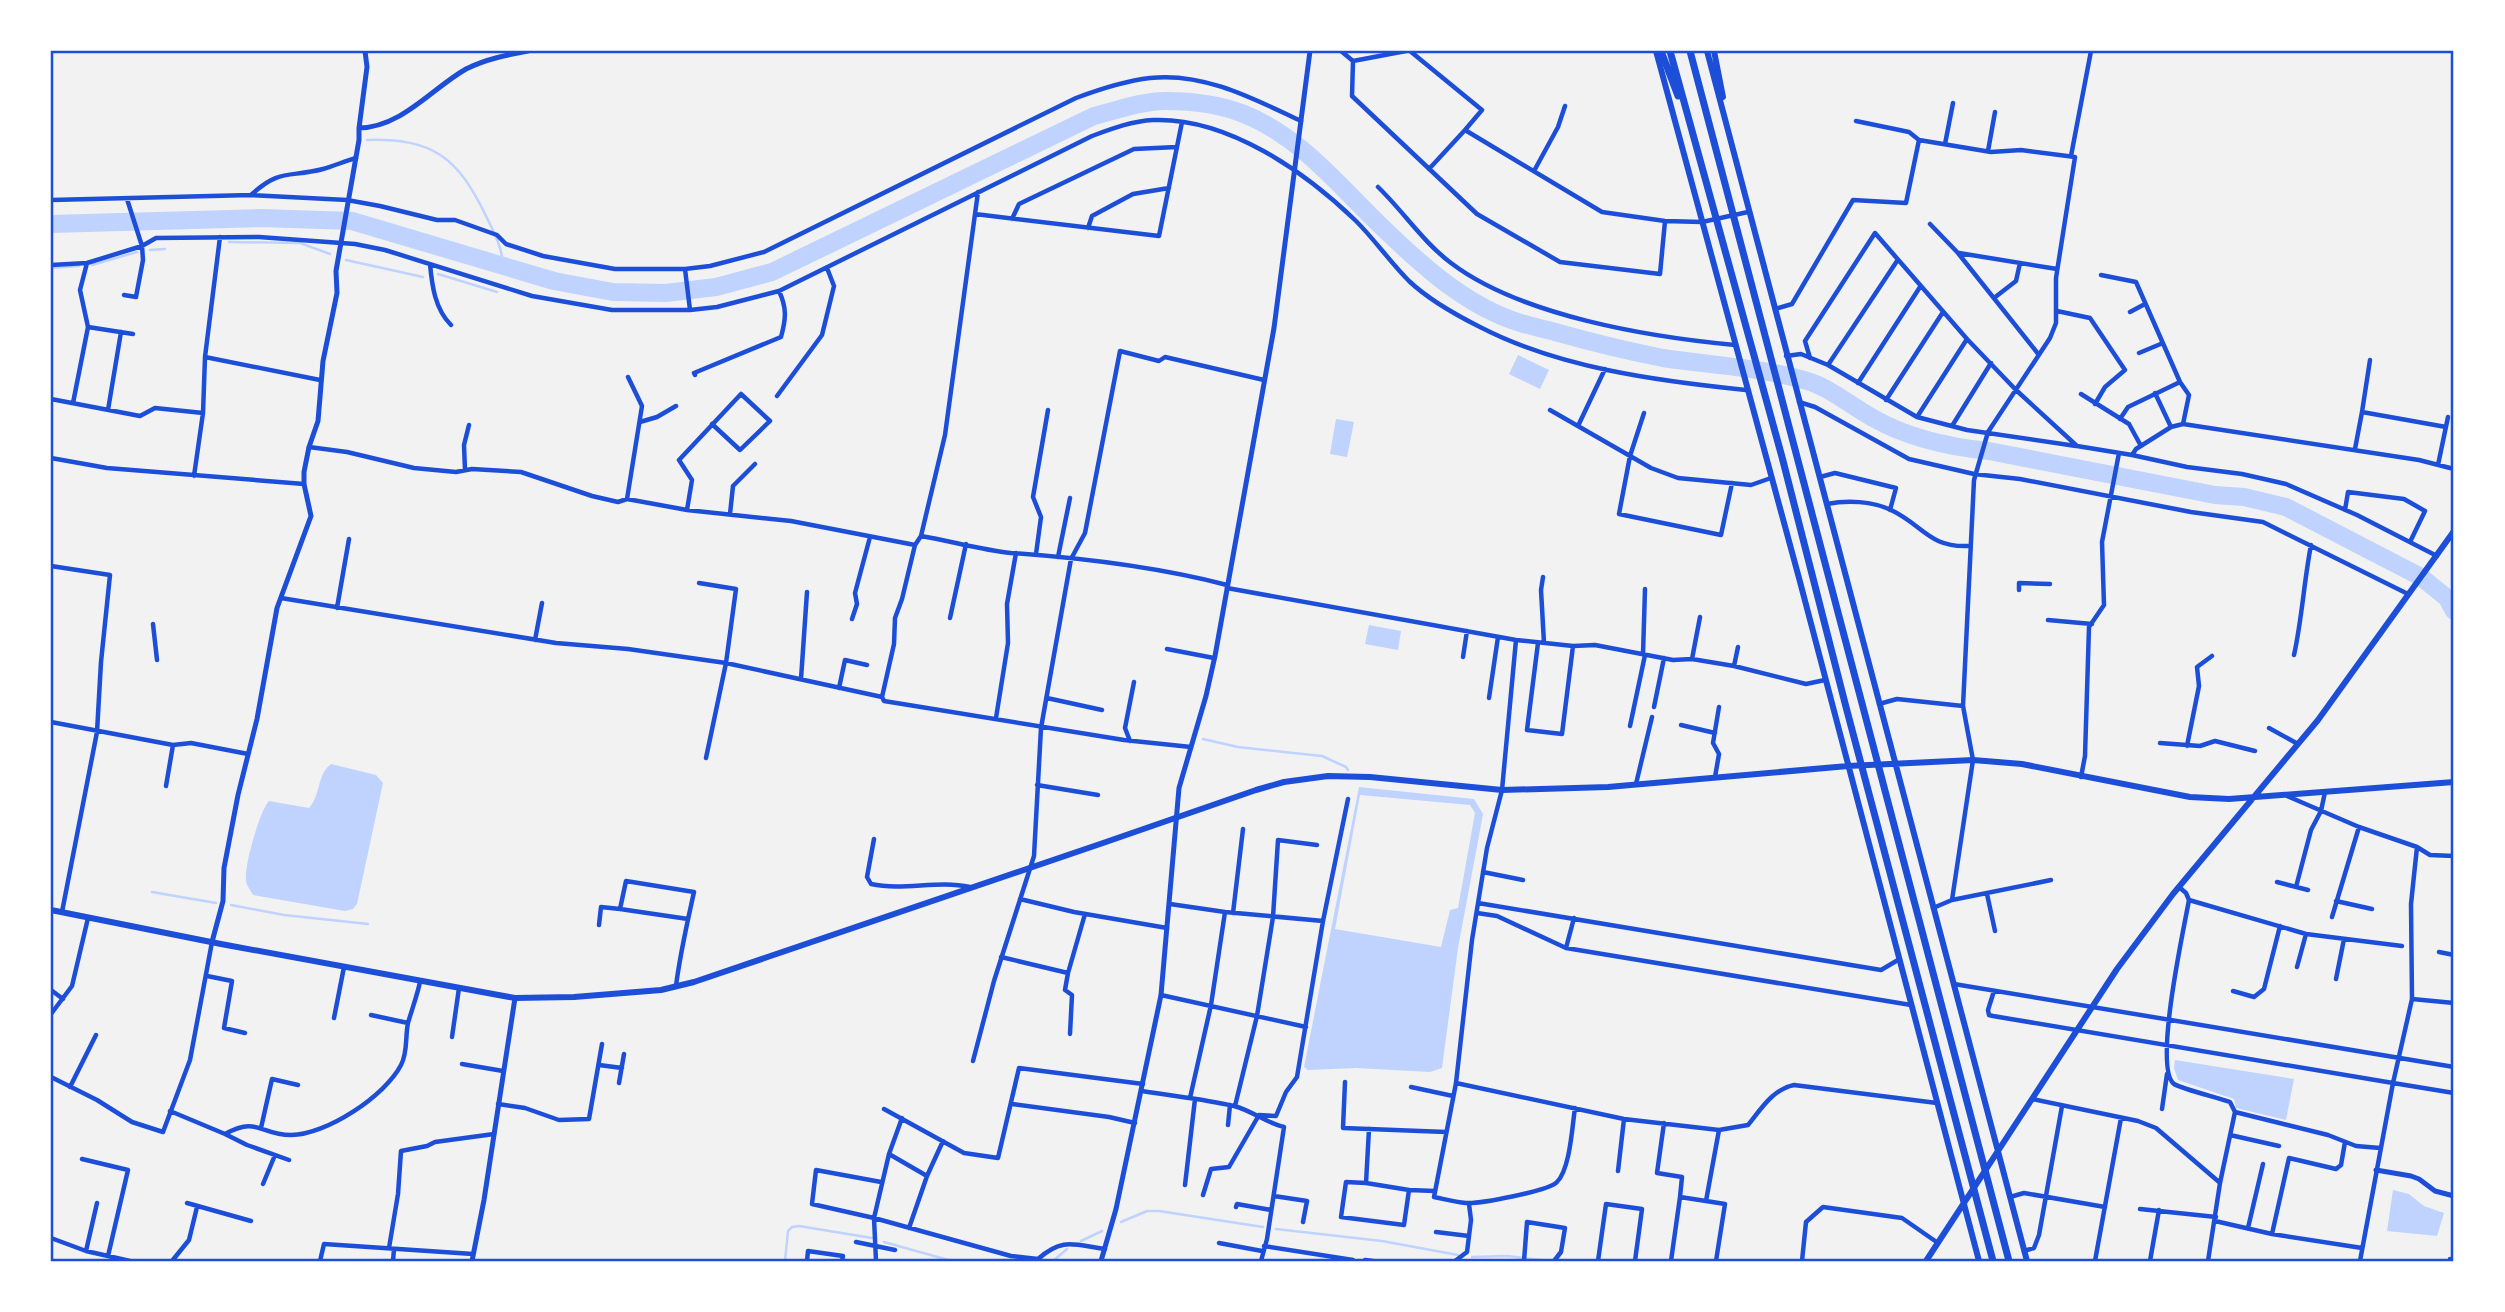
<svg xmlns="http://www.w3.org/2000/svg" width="2505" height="1312" viewBox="0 0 2505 1312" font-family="'IBM Plex Sans',sans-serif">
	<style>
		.water { fill: #bfd3fe; fill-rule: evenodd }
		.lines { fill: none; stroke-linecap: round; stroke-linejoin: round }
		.stream { stroke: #bfd3fe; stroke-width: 2.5 }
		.river { stroke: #bfd3fe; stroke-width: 18 }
		.minor { stroke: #1d4ed8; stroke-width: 4.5 }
		.tertiary { stroke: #1d4ed8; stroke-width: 5 }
		.secondary { stroke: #1d4ed8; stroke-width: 5 }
		.primary { stroke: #1d4ed8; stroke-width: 6 }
		.motorway { stroke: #1d4ed8; stroke-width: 7 }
		.neatline { fill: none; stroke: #1d4ed8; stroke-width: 2.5 }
	</style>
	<rect width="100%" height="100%" fill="#f2f2f2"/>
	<path class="water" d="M1518,355L1549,370L1540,389L1509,374Z
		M1336,419L1354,422L1347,457L1330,454Z
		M1369,625L1401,631L1398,650L1365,644Z
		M331,764L376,775L383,783L357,904L353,909L345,911L253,895C251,891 246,885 246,880C244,866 260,810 269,801L309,808C321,795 317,774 331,764Z
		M1359,787L1474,799L1483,814L1458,948L1442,1068L1430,1072L1356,1068L1308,1070L1304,1067ZM1360,795L1470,805L1475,813L1458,908L1450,910L1441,947L1335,929Z
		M2175,1060L2294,1079L2286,1120L2236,1108L2234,1099L2178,1080L2174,1068Z
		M2393,1190L2409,1194L2424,1206L2444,1213L2437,1236L2387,1231Z"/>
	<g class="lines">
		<path class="stream" d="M367,140C434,138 458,158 486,216C494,232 503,249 503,267
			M229,242L300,243L330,254
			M150,250L165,249
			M346,260L423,277
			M92,265L137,252
			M51,268L79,266
			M438,274L497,292
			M1203,739L1238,747L1322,756L1346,767L1348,770
			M152,892L216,903
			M231,905L284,915L368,924
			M1121,1222L1147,1211H1159L1263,1227
			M1276,1229L1382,1241L1458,1255
			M1081,1241L1102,1231
			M884,1242L952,1261
			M1472,1257L1507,1256L1548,1261
			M785,1261L788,1231L792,1227L799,1226L872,1238
			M1053,1261L1067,1249"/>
		<path class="river" d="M51,224L261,218L352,221L554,281L613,292L666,293L716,287L772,272L1094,116C1118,110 1142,101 1166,101C1191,101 1221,105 1244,114C1301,137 1339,186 1382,227C1419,263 1461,301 1509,319C1524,325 1540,328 1555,332C1591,342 1627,351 1663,358C1710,365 1758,367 1804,380C1830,387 1849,405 1873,418C1908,438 1949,447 1989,451L2215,495L2244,497L2286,507L2421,577L2447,598L2454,611"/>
		<path class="minor" d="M1341,51L1353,61L1406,51
			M1410,51L1482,110L1465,130L1602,212L1665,221L1702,222L1748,212
			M1353,61L1352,96L1477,214L1560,262L1660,274L1665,221
			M1856,121L1909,132L1919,140
			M1945,144L1953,103
			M1988,151L1995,112
			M2071,156L2091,51
			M1429,169L1465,130
			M1534,171L1558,127L1565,106
			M1378,187C1403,211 1423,242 1451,263C1521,316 1649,337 1735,345
			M251,195C280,168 289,178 323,169C334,166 345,161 356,158
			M51,200L251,195L347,200L380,206L437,220H455L497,235L506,244L543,256L615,269H685L710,266L764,252L1076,98C1100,89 1124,81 1150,78C1204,72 1254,99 1301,121
			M975,214L1159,236L1182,122
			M1012,219L1019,204L1134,149L1177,147
			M1930,224L1958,253L2039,355
			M1088,228L1092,216L1133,194L1169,188
			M1959,253L2057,269
			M430,264C432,286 435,309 451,325
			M51,265L87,263L142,246L156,238L259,237L355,244L385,250L532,296L612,310H690L717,307L779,291L1092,136C1111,129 1132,121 1153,120C1228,117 1305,172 1356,221C1375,240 1390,262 1409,281C1428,299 1456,315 1480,327C1559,368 1658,381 1746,390
			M685,269L690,310
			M2101,275L2136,282L2180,382L2189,395L2183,424
			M124,295L136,297L143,260L142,246L127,199
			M1994,298L2016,281L2020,263
			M1775,309L1792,304L1853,200L1906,203L1919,140L1991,152L2021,150L2075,157L2056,278V323L2050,338L1988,432L1974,480L1963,706L1973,760L1952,900L1933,908
			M2057,311L2090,318L2125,370L2105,387L2095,404
			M2130,312L2145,304
			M88,327L133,334
			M2139,353L2163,343
			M1786,356L1801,354L1828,365L1917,417L1967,430L2076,446
			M205,357L320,380
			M1810,358L1805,341L1875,233L1967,339L2016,390L2077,446L2132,455L2187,467L2242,474L2286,484L2357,515L2437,556
			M1828,365L1897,261
			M695,375L694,373L781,337C786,319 787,308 779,291
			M1858,383L1920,287
			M2155,393L2171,427
			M2081,394L2129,424L2141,446
			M777,396L822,335L834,286L827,268
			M51,399L140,416L155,408L203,413
			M1886,400L1943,312
			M1799,402L1815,407L1909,459L1974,474L2020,479L2191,512L2263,522L2408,594
			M73,403L88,327L80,290L87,263
			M108,410L121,332
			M1550,410L1651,468L1678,478L1751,485L1771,478
			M2362,412L2370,360
			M1644,413L1630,456L1619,514L1721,535L1732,483
			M1917,417L1967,339
			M2120,419L2128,407L2180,382
			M640,422L657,417L676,406
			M1578,426L1605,369
			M1952,426L1991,363
			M309,447L347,452L414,468L456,472L472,469L521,472L592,496L618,502L627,499L687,510L791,521L915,545
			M2355,449L2362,412L2446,427
			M2132,455L2136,449L2171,427L2183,424L2419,460L2454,469
			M51,458L107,468L304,484
			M2438,465L2448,417
			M465,470L464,445L469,425
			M194,476L203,413L205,357L220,237
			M1820,477L1835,473L1896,488L1890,510
			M627,499L642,406L628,377
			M1827,504C1847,500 1872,501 1891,510C1923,525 1929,548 1969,546
			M687,510L692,480L679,460L741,394L770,421L740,450L712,424
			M2345,510L2348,492L2404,499L2425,511L2410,542
			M730,514L733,486L755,464
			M921,536C951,541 981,550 1011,553C1083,558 1157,567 1227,585
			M1036,554L1041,517L1033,497L1048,410
			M1058,557L1070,498
			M51,566L110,575L101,662L97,732L62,912
			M1543,577L1541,590L1544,643
			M699,583L736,589L726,663L706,758
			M1227,588L1516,640L1573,646L1595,645L1673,660L1692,659L1734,666L1806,684L1825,680
			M2019,590V583L2050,584
			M281,598L556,643L628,649L726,663L882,697L884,701L1124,740L1191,747
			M337,608L349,539
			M950,618L966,544
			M852,619L857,604L855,593L870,537
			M2048,620L2092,624
			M153,624L157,660
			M535,640L542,603
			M1516,640L1502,790L1487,848L1472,940L1456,1083L1434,1197C1444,1199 1455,1202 1466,1203C1479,1204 1549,1191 1557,1182C1570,1169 1572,1128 1575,1108
			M1538,643L1527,730L1562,734L1573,646
			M1167,649L1214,658
			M1643,654L1645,589
			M2294,655C2302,619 2304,581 2311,545
			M1463,657L1467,631
			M1692,659L1700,617
			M1734,666L1738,647
			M801,679L807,592
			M839,688L845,660L867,665
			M882,697L894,644L895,618L902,599L915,545L921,536L945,435L978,192
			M1047,698L1102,710
			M1489,698L1498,637
			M1879,704L1897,699L1963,706
			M1654,707L1664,658
			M996,718L1008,643L1007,604L1016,553
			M51,722L173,745L191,743L248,754
			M1681,725L1715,733
			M1630,726L1645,655
			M2269,728L2298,744
			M1130,741L1125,728L1134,682
			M2160,743L2200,746L2215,741L2255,751
			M2187,746L2199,686L2197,667L2212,656
			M1715,777L1719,754L1713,743L1719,707
			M2081,777L2085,756L2089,627L2104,605L2102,542L2119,453
			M1636,784L1652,717
			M1037,785L1098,795
			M166,786L173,745
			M2287,796L2359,827L2417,847
			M874,839L867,877L871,884C904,891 937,880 970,887
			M1483,872L1523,880
			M2277,882L2308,890
			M2179,887L2186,893L2189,900L2306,934L2402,946
			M2296,887L2311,830L2321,811L2325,792
			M1987,894L1995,931
			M1020,899L1074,912L1167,928
			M1952,900L2051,880
			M2189,900C2184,928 2153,1068 2174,1084C2182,1089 2219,1098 2230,1102L2235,1112L2220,1183L2208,1261
			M2336,901L2372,909
			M1478,903L1881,970L1898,960
			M1170,904L1225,912L1323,921
			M1233,913L1243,829
			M1477,913L1497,916L1566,948L1911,1005
			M2332,917L2359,827
			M599,925L601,907L620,909
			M1566,948L1574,918
			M2439,952L2454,955
			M1001,957L1068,973
			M2297,967L2306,934
			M207,976L232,981L224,1028L245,1033
			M2336,979L2344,939
			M1954,984L2454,1067
			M676,986C680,954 687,924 694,892L626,881L620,909L688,919
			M51,990L63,999
			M1994,991L1988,1010L1989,1015L1993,1016L2393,1083L2412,999L2411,904L2417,847L2430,855L2454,856
			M2233,991L2254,997L2264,989L2280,926
			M1161,995L1306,1027
			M2412,999L2454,1003
			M51,1014L72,986L88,918
			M371,1015L408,1023
			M334,1018L344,967
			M1070,1034L1072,995L1065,990L1068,973L1085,914
			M452,1037L459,988
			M973,1061L994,981L1034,856L1041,728L1071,559L1085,533L1120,351L1159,361L1165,357L1264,380
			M462,1064L503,1071
			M599,1065L622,1068
			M51,1077L97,1100L132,1122L163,1132L190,1060L212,942
			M1345,1082L1343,1128L1446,1132
			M619,1083L624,1054
			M1456,1083L1624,1119L1719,1130L1748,1125C1761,1109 1773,1089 1794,1085L1937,1103
			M70,1087L96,1035
			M1411,1087L1453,1096
			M1142,1091C1172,1096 1204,1099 1234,1106C1253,1111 1266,1123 1284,1127L1267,1239L1261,1261
			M1190,1098L1211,1005L1225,912
			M2032,1099L2138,1121L2156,1128L2219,1182
			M498,1104L525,1108L559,1120L589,1119L602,1044
			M1012,1104L1109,1117L1135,1123
			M1235,1106L1257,1016L1273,917L1278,840L1317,845
			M884,1109L964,1153L998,1158L1019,1068L1143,1084
			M2162,1109L2167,1074
			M170,1111L225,1134C258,1116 260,1135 291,1135C326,1135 385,1096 401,1065C408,1052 405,1037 408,1023C412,1009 417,996 420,982
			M2235,1112L2328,1135L2356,1146L2380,1148
			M1664,1123L1657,1173L1682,1177L1680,1197
			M1228,1125L1230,1105
			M261,1128L272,1079L298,1085
			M225,1134L247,1145L289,1160
			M2230,1135L2279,1146
			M889,1154L927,1176
			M82,1159L128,1170L108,1256
			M1618,1171L1624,1119
			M881,1182L816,1170L812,1204L874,1218L1011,1256L1038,1259C1063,1237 1074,1245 1105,1249
			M1366,1183L1409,1190L1404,1225L1341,1217L1346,1182L1366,1183L1369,1129
			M263,1184L275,1155
			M1185,1185L1195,1099
			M1409,1190L1435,1191
			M1203,1195L1211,1169L1229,1167L1259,1115L1276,1116L1286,1092L1297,1077L1323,921L1348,799
			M1274,1196L1307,1201L1303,1222
			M2010,1197L2024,1193L2105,1207
			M1706,1201L1725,1204L1716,1261
			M187,1203L251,1221
			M1236,1207L1237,1204L1271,1210
			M2140,1209L2216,1217
			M2215,1221L2272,1234L2362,1248
			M909,1228L927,1176L943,1141
			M2248,1228L2263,1164
			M1436,1232L1469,1236
			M2272,1234L2289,1158L2336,1169L2341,1165L2345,1142
			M51,1238L86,1251L130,1261
			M856,1242L895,1250
			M1219,1243L1262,1251
			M1264,1246L1353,1260
			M389,1248L398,1194L401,1151L427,1146L435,1142L494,1134
			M86,1251L97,1203
			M2024,1251L2034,1248L2039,1235L2062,1106
			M1365,1260L1373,1261
			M172,1261L189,1240L197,1207
			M320,1261L324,1244L473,1254
			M393,1261L394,1249
			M807,1261L808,1251L843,1256L842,1261
			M876,1261L874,1218L889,1154L902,1118
			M1455,1261L1467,1252L1471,1220L1469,1204
			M1524,1261L1527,1222L1565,1228L1561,1252L1554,1261
			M1598,1261L1606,1204L1642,1209L1635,1261
			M1671,1261L1680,1197L1706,1201L1719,1130
			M1802,1261L1806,1222L1823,1207L1902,1218L1938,1243
			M2095,1261L2121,1118
			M2150,1261L2159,1210
			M2360,1261L2393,1083L2454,1093
			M2450,1261V1259"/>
		<path class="tertiary" d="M359,128L367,67L365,51
			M212,942L223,901L224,868L238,795L257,719L277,608L311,516L304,484V472L309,447L318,421L323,361L337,293L336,271L359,140V128C402,127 431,89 466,69C486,59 507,55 528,51
			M2376,1170L2411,1176L2419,1179L2435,1191L2454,1196
			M472,1261L484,1200L515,998"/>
		<path class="secondary" d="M1101,1261L1116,1209L1161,995L1179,788L1206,696L1215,656L1274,328L1310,51"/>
		<path class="primary" d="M1656,51L1799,578L1979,1261
			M1707,51L2027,1261
			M1714,51L1723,97
			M51,910L221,944L515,998L574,997L661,990L694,982L1103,843L1256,790L1284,782L1328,776L1370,777L1502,790L1608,787L1848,766L1973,760L2022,764L2190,797L2229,799L2454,782
			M1926,1261L2117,969L2173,894L2318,720L2454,531"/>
		<path class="motorway" d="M1661,51L1678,96
			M1670,51L1782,457L1846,707L1993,1261
			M1690,51L2009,1261"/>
	</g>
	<rect width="2505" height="1312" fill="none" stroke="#ffffff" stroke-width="105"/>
	<rect x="52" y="52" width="2400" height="1208" class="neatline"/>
</svg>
